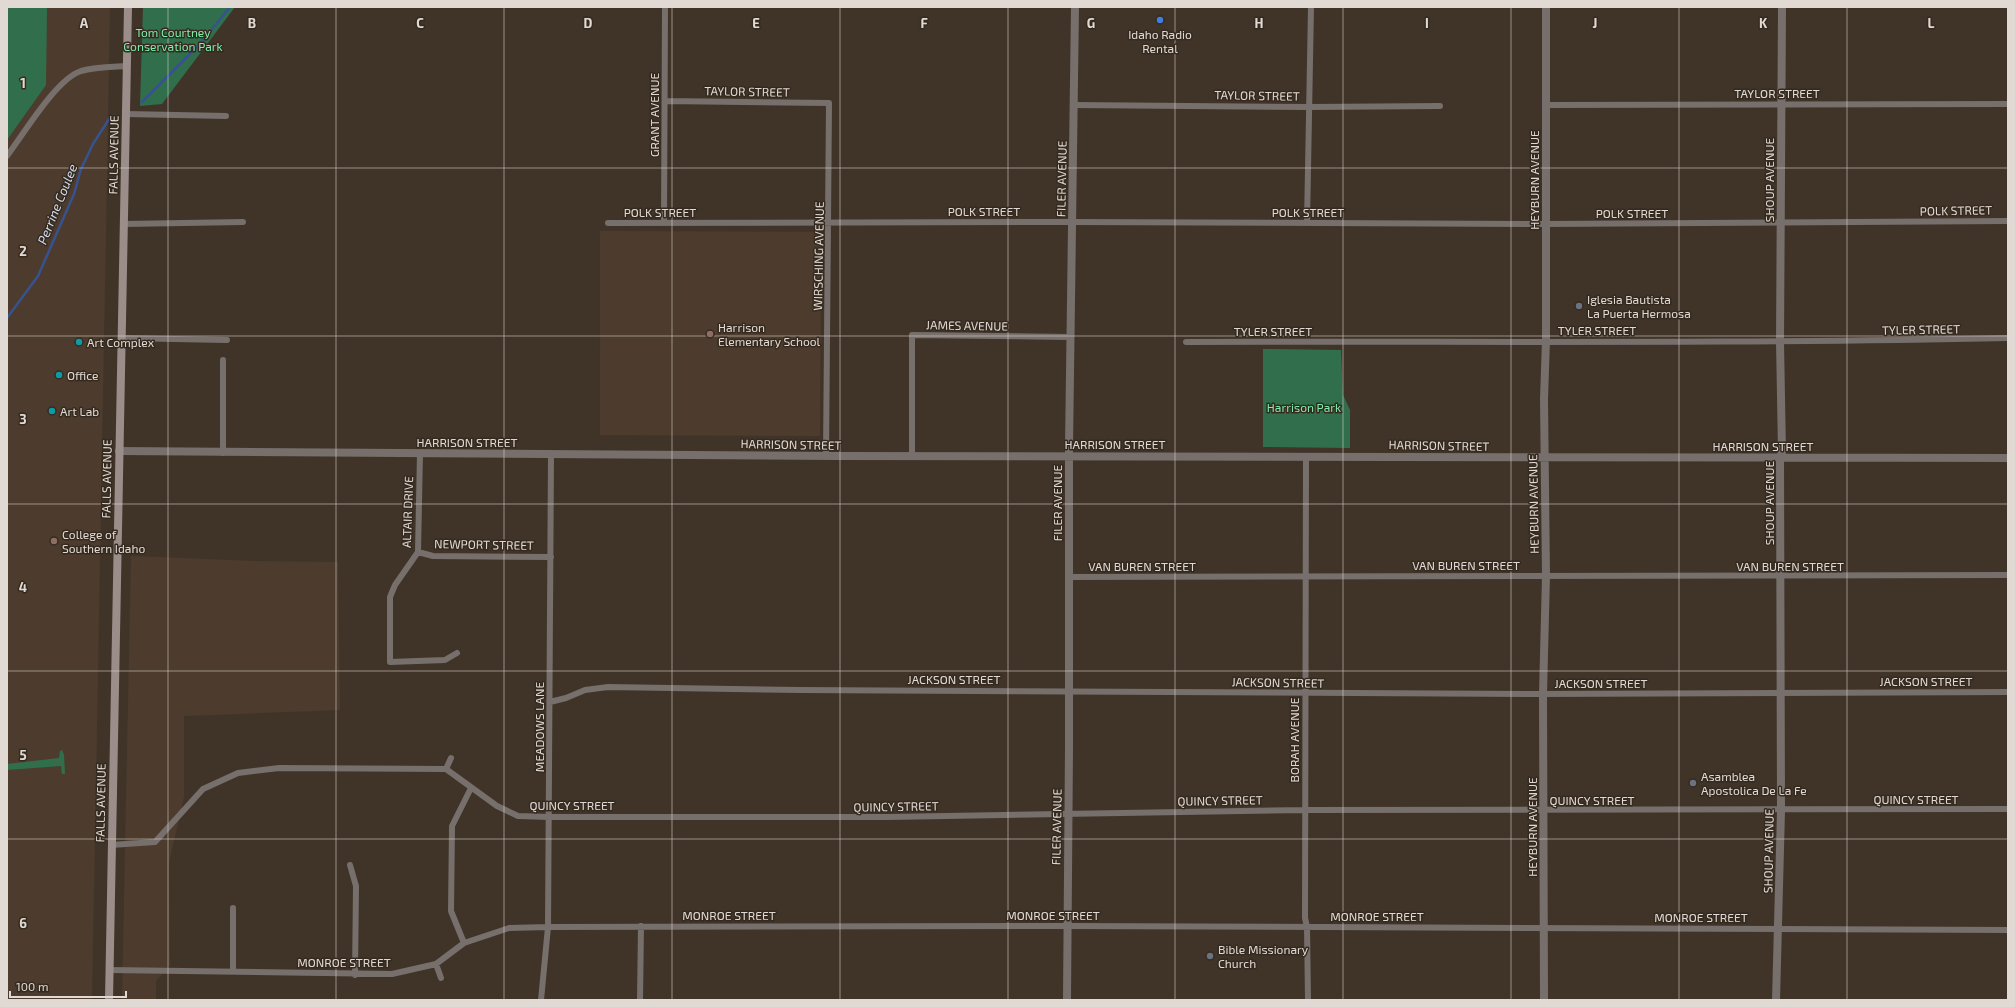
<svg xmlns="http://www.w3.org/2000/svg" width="2015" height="1007" viewBox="0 0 2015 1007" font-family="'Exo 2',sans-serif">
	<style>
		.built { fill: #4d3c2d }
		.green { fill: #316f4c }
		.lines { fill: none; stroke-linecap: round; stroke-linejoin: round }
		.stream { stroke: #375290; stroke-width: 2.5 }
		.minor { stroke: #776f6c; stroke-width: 6 }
		.tertiary { stroke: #776f6c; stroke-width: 8 }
		.secondary { stroke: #9b8e8a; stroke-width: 8 }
		.grid { fill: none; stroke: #e1d9d3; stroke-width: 1; stroke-opacity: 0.55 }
		.shop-dot { fill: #3f7fe0; stroke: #352a1f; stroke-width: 1.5 }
		.worship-dot { fill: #6b7280; stroke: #352a1f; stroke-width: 1.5 }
		.education-dot { fill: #8d6e63; stroke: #352a1f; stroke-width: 1.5 }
		.culture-dot { fill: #0f9aa8; stroke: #352a1f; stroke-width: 1.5 }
		.labels { text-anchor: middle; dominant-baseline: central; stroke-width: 3; stroke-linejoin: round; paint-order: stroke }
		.park-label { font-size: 12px; fill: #7feead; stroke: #352a1f }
		.poi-label { font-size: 12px; fill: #e1d9d3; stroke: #352a1f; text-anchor: start }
		.street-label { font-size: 12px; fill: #e1d9d3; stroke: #352a1f }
		.water-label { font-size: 13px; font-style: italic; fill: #d2dbee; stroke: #352a1f }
		.grid-label { font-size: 13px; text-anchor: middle; font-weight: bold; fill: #e1d9d3; stroke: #352a1f; stroke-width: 3; stroke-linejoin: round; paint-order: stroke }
	</style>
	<rect width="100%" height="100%" fill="#403429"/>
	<path class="built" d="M7,7H110L92,1000H7Z
		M600,231L821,232L820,436L600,435Z
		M131,556L252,561L338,562L340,710L184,716V797L169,863L170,965L156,981V1000H122Z"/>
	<path class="green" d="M7,7H47L46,85L7,140Z
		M143,7H235L162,104L140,106Z
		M1263,349L1341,350L1343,395L1350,410V448L1263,447Z
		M62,750L64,755L65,774H62L61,766L7,770V764L59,758L60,751Z"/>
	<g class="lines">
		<path class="stream" d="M142,102L200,44L230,7
			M7,318L38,276L74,194L81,169L93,144L111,116"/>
		<path class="minor" d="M665,101L829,103L826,456
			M1074,105L1309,107L1440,106
			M1546,105L2008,104
			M126,114L226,116
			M7,156C23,135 56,79 81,71C95,67 112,67 127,66
			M608,223L1072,222L1546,224L2008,221
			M664,223L665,7
			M1307,223L1311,7
			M124,224L243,222
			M122,338L227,340
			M1186,342C1460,341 1734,344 2008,338
			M223,453V360
			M420,453L418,552L395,585L390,597V662L445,660L457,653
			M912,456V335L1070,337
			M1306,456L1305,918L1307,927L1308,1000
			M418,552L433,556L551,557
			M1068,577L2008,575
			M550,702L566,698L585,690L608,687L800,690L1543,694L2008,692
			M446,769L451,758
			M111,845L155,842L203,789L238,773L279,768L446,769L497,806L518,816L549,817H888L1305,810L2008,809
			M350,865L356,886L355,975
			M233,908V971
			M464,943L451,911L452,826L471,788
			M436,964L441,978
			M109,970L392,974L436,964L464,943L509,928L548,927L1067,926L2008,930
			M541,1000L548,927L551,454
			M640,1000L641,926"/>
		<path class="tertiary" d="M119,451L836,456L2008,458
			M1067,1000L1069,749V447L1075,7
			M1544,1000L1543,694L1546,576L1544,399L1546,340V7
			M1776,1000L1781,811L1780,458L1782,452L1780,342L1782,7"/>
		<path class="secondary" d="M109,1000L128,7"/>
	</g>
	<path class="grid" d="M168,7V1000M336,7V1000M504,7V1000M672,7V1000M840,7V1000M1008,7V1000M1175,7V1000M1343,7V1000M1511,7V1000M1679,7V1000M1847,7V1000M7,168H2008M7,336H2008M7,504H2008M7,671H2008M7,839H2008"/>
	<circle class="shop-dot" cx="1160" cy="20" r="4"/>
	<g class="worship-dot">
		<circle cx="1579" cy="306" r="4"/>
		<circle cx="1693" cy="783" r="4"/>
		<circle cx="1210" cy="956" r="4"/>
	</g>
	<g class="education-dot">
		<circle cx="710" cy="334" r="4"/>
		<circle cx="54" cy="541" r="4"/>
	</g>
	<g class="culture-dot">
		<circle cx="79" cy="342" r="4"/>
		<circle cx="59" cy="375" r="4"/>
		<circle cx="52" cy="411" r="4"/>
	</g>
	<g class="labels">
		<g class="park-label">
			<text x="173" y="32">Tom Courtney<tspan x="173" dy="14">Conservation Park</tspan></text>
			<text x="1304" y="407">Harrison Park</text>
		</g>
		<g class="poi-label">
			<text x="1160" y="34" text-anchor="middle">Idaho Radio<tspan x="1160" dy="14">Rental</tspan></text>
			<text x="1587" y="299">Iglesia Bautista<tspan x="1587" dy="14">La Puerta Hermosa</tspan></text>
			<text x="718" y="327">Harrison<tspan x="718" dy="14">Elementary School</tspan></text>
			<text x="87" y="342">Art Complex</text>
			<text x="67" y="375">Office</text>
			<text x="60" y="411">Art Lab</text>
			<text x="62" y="534">College of<tspan x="62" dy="14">Southern Idaho</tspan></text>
			<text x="1701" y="776">Asamblea<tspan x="1701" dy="14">Apostolica De La Fe</tspan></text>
			<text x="1218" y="949">Bible Missionary<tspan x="1218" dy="14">Church</tspan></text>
		</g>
		<g class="street-label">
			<text transform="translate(747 91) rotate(1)">TAYLOR STREET</text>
			<text x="1777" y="93">TAYLOR STREET</text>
			<text transform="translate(1257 95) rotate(1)">TAYLOR STREET</text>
			<text transform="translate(654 115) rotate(-90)">GRANT AVENUE</text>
			<text transform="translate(113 155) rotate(-89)">FALLS AVENUE</text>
			<text transform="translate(1061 179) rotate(-89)">FILER AVENUE</text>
			<text transform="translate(1534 180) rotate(-90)">HEYBURN AVENUE</text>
			<text transform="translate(1769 180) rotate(-90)">SHOUP AVENUE</text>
			<text transform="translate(1956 210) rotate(-1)">POLK STREET</text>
			<text x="984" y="211">POLK STREET</text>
			<text x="660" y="212">POLK STREET</text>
			<text x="1308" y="212">POLK STREET</text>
			<text x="1632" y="213">POLK STREET</text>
			<text transform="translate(818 256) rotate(-89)">WIRSCHING AVENUE</text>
			<text transform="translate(967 325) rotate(1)">JAMES AVENUE</text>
			<text transform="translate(1921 329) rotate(-1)">TYLER STREET</text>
			<text x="1597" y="330">TYLER STREET</text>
			<text x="1273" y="331">TYLER STREET</text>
			<text x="467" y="442">HARRISON STREET</text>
			<text transform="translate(791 444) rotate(1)">HARRISON STREET</text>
			<text x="1115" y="444">HARRISON STREET</text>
			<text transform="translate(1439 445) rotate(1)">HARRISON STREET</text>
			<text x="1763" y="446">HARRISON STREET</text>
			<text transform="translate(106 479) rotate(-89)">FALLS AVENUE</text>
			<text transform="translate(1057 503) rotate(-90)">FILER AVENUE</text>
			<text transform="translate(1769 503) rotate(-90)">SHOUP AVENUE</text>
			<text transform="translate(1533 504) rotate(-91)">HEYBURN AVENUE</text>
			<text transform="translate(407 512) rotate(-88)">ALTAIR DRIVE</text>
			<text transform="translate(484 544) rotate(1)">NEWPORT STREET</text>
			<text x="1466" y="565">VAN BUREN STREET</text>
			<text x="1142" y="566">VAN BUREN STREET</text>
			<text x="1790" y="566">VAN BUREN STREET</text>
			<text x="954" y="679">JACKSON STREET</text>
			<text x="1926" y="681">JACKSON STREET</text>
			<text transform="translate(1278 682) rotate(1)">JACKSON STREET</text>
			<text x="1601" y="683">JACKSON STREET</text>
			<text transform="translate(539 727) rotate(-90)">MEADOWS LANE</text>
			<text transform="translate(1294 740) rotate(-90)">BORAH AVENUE</text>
			<text x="1916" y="799">QUINCY STREET</text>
			<text transform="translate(1220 800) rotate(-1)">QUINCY STREET</text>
			<text x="1592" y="800">QUINCY STREET</text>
			<text transform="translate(100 803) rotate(-89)">FALLS AVENUE</text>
			<text x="572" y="805">QUINCY STREET</text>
			<text transform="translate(896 806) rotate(-1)">QUINCY STREET</text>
			<text transform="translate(1056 827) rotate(-89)">FILER AVENUE</text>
			<text transform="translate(1532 827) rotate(-90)">HEYBURN AVENUE</text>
			<text transform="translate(1768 851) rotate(-89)">SHOUP AVENUE</text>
			<text x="729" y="915">MONROE STREET</text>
			<text x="1053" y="915">MONROE STREET</text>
			<text x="1377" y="916">MONROE STREET</text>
			<text x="1701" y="917">MONROE STREET</text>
			<text x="344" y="962">MONROE STREET</text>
		</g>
		<g class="water-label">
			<text transform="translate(57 204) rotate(-68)">Perrine Coulee</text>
		</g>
	</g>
	<g class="grid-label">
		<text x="84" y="28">A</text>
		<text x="252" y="28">B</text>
		<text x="420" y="28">C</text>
		<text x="588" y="28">D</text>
		<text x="756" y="28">E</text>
		<text x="924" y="28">F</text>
		<text x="1091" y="28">G</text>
		<text x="1259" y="28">H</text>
		<text x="1427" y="28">I</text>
		<text x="1595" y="28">J</text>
		<text x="1763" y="28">K</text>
		<text x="1931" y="28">L</text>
		<text x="23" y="88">1</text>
		<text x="23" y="256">2</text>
		<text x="23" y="424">3</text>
		<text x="23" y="592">4</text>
		<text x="23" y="760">5</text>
		<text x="23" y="928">6</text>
	</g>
	<rect width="2015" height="1007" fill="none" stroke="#e1d9d3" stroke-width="16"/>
	<path d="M10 991v6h116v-6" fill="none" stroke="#e1d9d3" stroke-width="2"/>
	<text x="16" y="991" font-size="12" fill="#e1d9d3" stroke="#352a1f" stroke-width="3" paint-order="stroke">100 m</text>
</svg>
